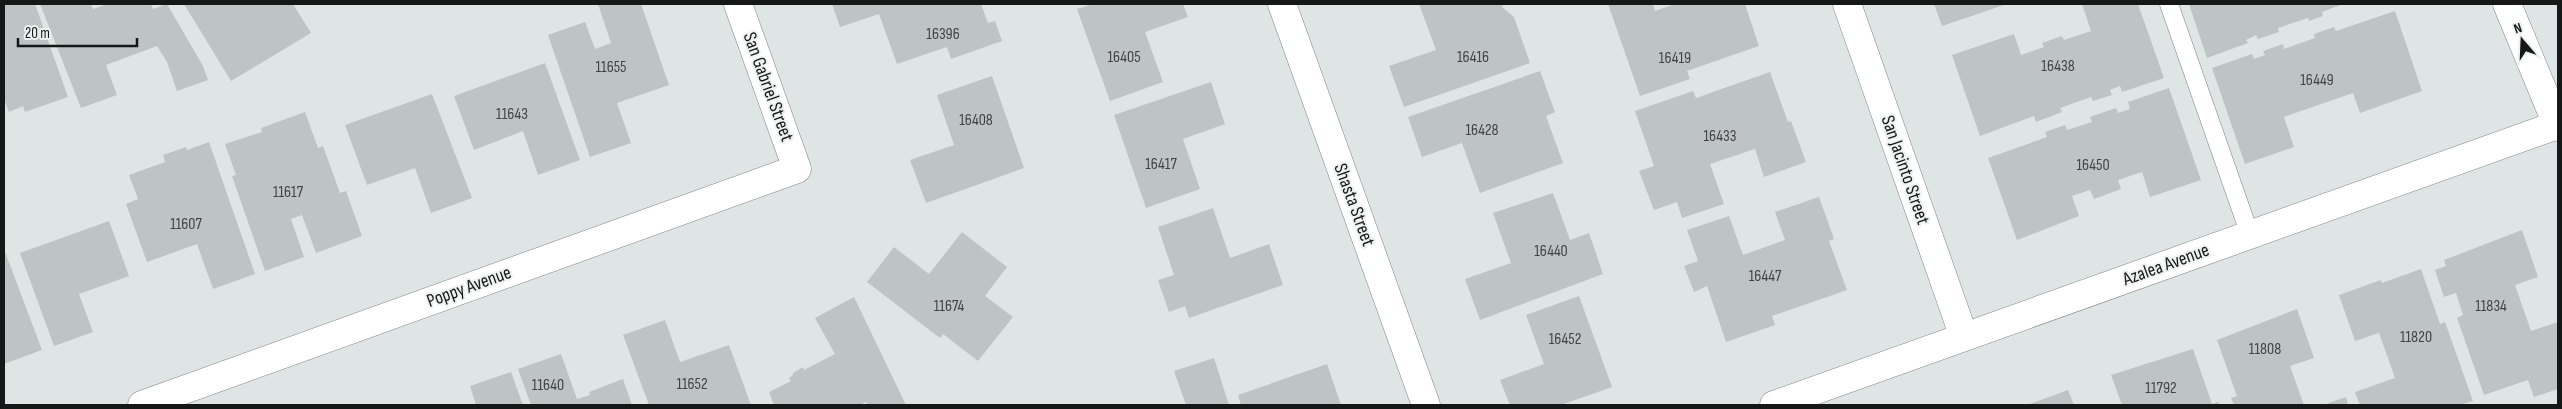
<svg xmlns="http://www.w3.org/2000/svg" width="2562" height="409" viewBox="0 0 2562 409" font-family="'Sofia Sans Condensed',sans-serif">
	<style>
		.building { fill: #bec4c5 }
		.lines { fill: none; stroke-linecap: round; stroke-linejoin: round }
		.service-casing { stroke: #7f8483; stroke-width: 19 }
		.minor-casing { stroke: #7f8483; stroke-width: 29 }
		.service { stroke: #fff; stroke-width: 18 }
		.minor { stroke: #fff; stroke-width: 28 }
		.labels { text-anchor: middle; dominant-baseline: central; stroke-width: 4; stroke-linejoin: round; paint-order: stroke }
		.number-label { font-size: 16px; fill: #404342 }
		.street-label { font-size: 19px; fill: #161817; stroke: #edf2f1 }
	</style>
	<rect width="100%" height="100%" fill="#dfe5e4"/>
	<path class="building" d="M4,4H35L68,97L25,112L23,106L9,112L4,99Z
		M40,4H91L93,9L108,4H151L153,9L167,4L203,66L208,80L177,91L167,62L157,46L106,65L117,95L81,108Z
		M184,4H293L311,33L231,81Z
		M598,4H641L669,85L617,103L631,143L590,157L548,35L585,22L595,49L611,43Z
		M832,4H981L988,23L995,21L1002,41L951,59L947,47L897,64L879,14L840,27Z
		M1093,4H1183L1188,17L1145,32L1163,82L1110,101L1077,9Z
		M1419,4H1502L1503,8L1514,17L1530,63L1404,107L1389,66L1436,50Z
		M1608,4H1653L1655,11L1675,4H1745L1759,46L1687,71L1690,79L1640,96Z
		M1934,4H2007L1942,26Z
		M2082,4H2138L2164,78L2122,92L2120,86L2110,90L2112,95L2093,101L2091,97L2060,108L2062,112L2036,122L2034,116L1980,136L1952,55L2014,34L2021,55L2044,47L2042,43L2062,36L2064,40L2091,31Z
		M2189,4H2343L2322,12L2323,16L2309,21L2308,18L2278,28L2279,32L2258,39L2256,35L2246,40L2248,43L2207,58Z
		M2395,11L2422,91L2360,113L2353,93L2284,117L2294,147L2245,164L2212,68L2252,54L2254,59L2265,55L2263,51L2283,44L2284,49L2315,38L2314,34L2334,27L2336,31Z
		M545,63L580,160L538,175L523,131L474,150L454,96Z
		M1540,71L1555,112L1546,116L1563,163L1480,193L1462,143L1422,157L1408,117Z
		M1770,72L1788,122L1791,121L1806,162L1764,177L1755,149L1710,164L1724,204L1682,218L1677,202L1654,210L1639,171L1654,166L1635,111L1693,91L1696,98Z
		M992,76L1024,168L926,203L910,160L954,145L937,95Z
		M1211,82L1225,124L1183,139L1200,189L1146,208L1114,115Z
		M2169,88L2201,180L2150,197L2142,172L2118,180L2121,189L2094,199L2090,190L2072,196L2079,216L2017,240L1988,158L2047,137L2045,132L2065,125L2067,130L2092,122L2090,117L2116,108L2118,113L2130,109L2128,102Z
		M432,94L472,198L431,213L415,168L367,185L345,125Z
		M305,112L318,148L323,146L340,193L346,191L362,236L316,253L302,215L291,219L304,257L265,271L232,176L236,175L225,144L262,132L261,128Z
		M209,142L255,274L213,289L197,244L147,262L126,204L138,199L129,175L165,162L163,155L186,147L187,150Z
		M1553,193L1570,240L1589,233L1603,274L1480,320L1465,279L1511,263L1493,213Z
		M1819,197L1834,239L1829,241L1847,290L1772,316L1775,325L1726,342L1707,286L1694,292L1684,266L1698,261L1687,230L1729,216L1743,255L1785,240L1775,212Z
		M1213,208L1230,258L1269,244L1283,285L1189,318L1185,306L1169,312L1158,280L1174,275L1158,227Z
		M109,221L129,276L79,294L93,332L54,346L20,253Z
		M2522,230L2538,277L2515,285L2531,331L2558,322V389L2534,397L2528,380L2484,395L2457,318L2463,315L2456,293L2444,297L2435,270L2446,266L2444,260Z
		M962,232L1007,267L985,296L1013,317L978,361L943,334L940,338L867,282L894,247L929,274Z
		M4,249L42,350L4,364Z
		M2421,269L2440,324L2445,322L2473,401L2459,405H2360L2355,392L2395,378L2379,333L2355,341L2339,295L2381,280L2382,283Z
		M1579,296L1612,387L1561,405H1510L1500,380L1544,364L1526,315Z
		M854,297L906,405H868L866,402L860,405H774L769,392L791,381L789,378L793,375V373L803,367L804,370L835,354L815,318Z
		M2297,309L2314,358L2290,366L2304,405H2234L2231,398L2237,396L2217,340Z
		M665,320L680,362L729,345L751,405H649L623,335Z
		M2193,349L2212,404L2218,402L2220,405H2122L2111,375Z
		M561,354L577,399L590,395L589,392L623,379L632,405H531L518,369Z
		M1214,358L1229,405H1186L1174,371Z
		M1327,364L1341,405H1241L1238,395Z
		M511,372L523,405H476L470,386Z
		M2068,390L2074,405H2027Z
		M2346,397L2348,405H2323Z"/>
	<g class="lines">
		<g class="service-casing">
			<path id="service" d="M2169,4L2250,235"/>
		</g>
		<g class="minor-casing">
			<path id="minor" d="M1282,4L1426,405
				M1847,4L1964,337
				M2507,4L2558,127
				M142,405L797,169L738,4
				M1774,405L2557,125"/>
		</g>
		<use href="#service" class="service"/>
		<use href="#minor" class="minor"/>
	</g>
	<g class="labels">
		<g class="number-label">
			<text x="943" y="34">16396</text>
			<text x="1124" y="57">16405</text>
			<text x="1473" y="57">16416</text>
			<text x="1675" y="58">16419</text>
			<text x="2058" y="66">16438</text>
			<text x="611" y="67">11655</text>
			<text x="2317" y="80">16449</text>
			<text x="512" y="114">11643</text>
			<text x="976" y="120">16408</text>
			<text x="1482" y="130">16428</text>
			<text x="1720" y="136">16433</text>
			<text x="1161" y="164">16417</text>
			<text x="2093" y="165">16450</text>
			<text x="288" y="192">11617</text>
			<text x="186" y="224">11607</text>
			<text x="1551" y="251">16440</text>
			<text x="1765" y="276">16447</text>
			<text x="949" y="306">11674</text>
			<text x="2491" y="306">11834</text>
			<text x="2416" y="337">11820</text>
			<text x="1565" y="339">16452</text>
			<text x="2265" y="349">11808</text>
			<text x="692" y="384">11652</text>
			<text x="548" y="385">11640</text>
			<text x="2161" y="388">11792</text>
		</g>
		<g class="street-label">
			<text transform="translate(768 87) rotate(70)">San Gabriel Street</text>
			<text transform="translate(1905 170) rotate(71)">San Jacinto Street</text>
			<text transform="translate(1354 205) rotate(70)">Shasta Street</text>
			<text transform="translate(2166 265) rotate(-20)">Azalea Avenue</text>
			<text transform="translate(469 287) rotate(-20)">Poppy Avenue</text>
		</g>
	</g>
	<rect width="2562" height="409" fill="none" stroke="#161817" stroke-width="10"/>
	<g transform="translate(2522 40) rotate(341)" stroke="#edf2f1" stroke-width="4" paint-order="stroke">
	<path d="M0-4L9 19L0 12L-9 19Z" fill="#161817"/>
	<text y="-8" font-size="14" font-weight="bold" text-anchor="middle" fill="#161817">N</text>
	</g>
	<path d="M18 38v8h119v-8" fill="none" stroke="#161817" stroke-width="2.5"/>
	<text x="25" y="38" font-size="15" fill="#161817" stroke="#edf2f1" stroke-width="4" paint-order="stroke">20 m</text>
</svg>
